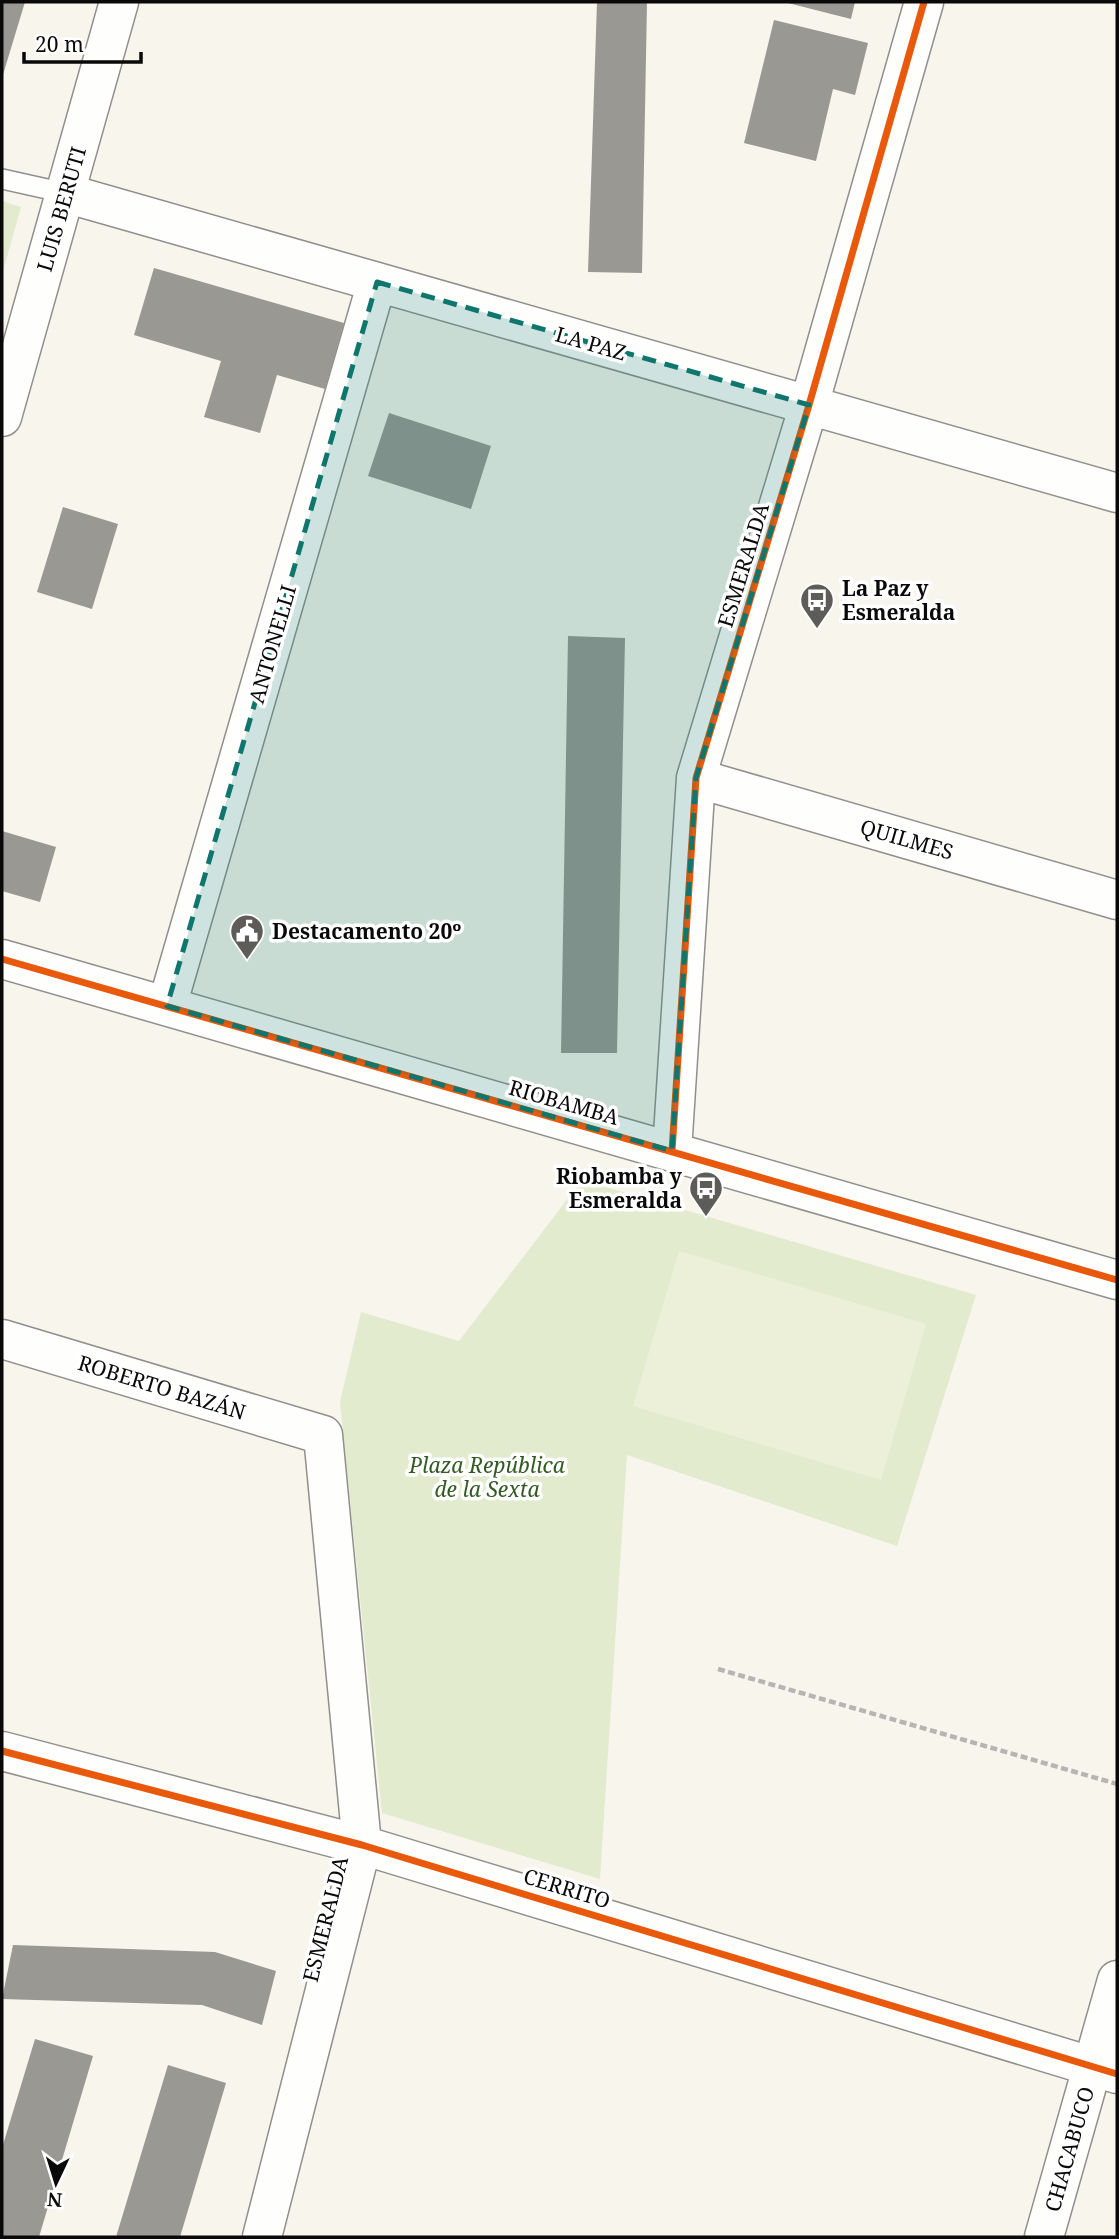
<svg xmlns="http://www.w3.org/2000/svg" width="1119" height="2239" viewBox="0 0 1119 2239" font-family="'Noto Serif',serif">
	<style>
		.green { fill: #e3ebcf }
		.pitch { fill: #ecf0d8 }
		.building { fill: #9a9893 }
		.lines { fill: none; stroke-linecap: round; stroke-linejoin: round }
		.lane-casing { stroke: #918f8c; stroke-width: 22 }
		.street-casing { stroke: #918f8c; stroke-width: 41 }
		.path { stroke: #b6b5b4; stroke-width: 4.5; stroke-dasharray: 7 3.5; stroke-linecap: butt }
		.lane { stroke: #fefefc; stroke-width: 19 }
		.street { stroke: #fefefc; stroke-width: 38 }
		.cycleway-casing { stroke: #fff; stroke-width: 11 }
		.cycleway { stroke: #e8590c; stroke-width: 7 }
		.marked { fill: #0f766e; fill-opacity: 0.2; stroke: #0f766e; stroke-width: 5; stroke-dasharray: 14 9; stroke-linejoin: round }
		.labels { text-anchor: middle; dominant-baseline: central; stroke-width: 7; stroke-linejoin: round; paint-order: stroke }
		.street-label { font-size: 21px; fill: #090909; stroke: #fff }
		.poi-label { font-size: 21px; font-weight: bold; fill: #090909; stroke: #fff; text-anchor: start }
		.park-label { font-size: 21px; font-style: italic; fill: #325a21; stroke: #fff }
	</style>
	<rect width="100%" height="100%" fill="#f8f5ed"/>
	<path class="green" d="M2,201L21,207L2,275Z
		M582,1180L976,1295L897,1546L627,1455L600,1879L382,1813L340,1402L361,1312L459,1341Z"/>
	<path class="pitch" d="M679,1251L926,1324L881,1480L633,1406Z"/>
	<path class="building" d="M2,2H25L2,78Z
		M597,2H647L642,273L588,272Z
		M784,2H855L851,19Z
		M774,20L868,43L855,95L833,89L816,161L744,143Z
		M154,268L344,323L325,389L277,375L260,433L204,417L221,361L134,335Z
		M389,413L491,446L471,509L368,476Z
		M63,507L118,524L92,609L37,592Z
		M568,636L625,638L617,1053H561Z
		M2,831L56,847L40,902L2,891Z
		M13,1945L215,1952L276,1971L262,2025L202,2005L2,1999Z
		M35,2039L93,2056L39,2237H2V2148Z
		M168,2065L226,2083L180,2237H116Z"/>
	<g class="lines">
		<g class="lane-casing">
			<path id="lane" d="M2,179L65,193"/>
		</g>
		<g class="street-casing">
			<path id="street" d="M65,193L1117,493
				M2,417L119,2
				M696,778L1117,900
				M2,959L1117,1280
				M167,1006L377,282
				M672,1151L696,778L809,405L924,2
				M2,1339L323,1435L362,1845L262,2237
				M2,1751L362,1845L1117,2074
				M1044,2237L1117,1980"/>
		</g>
		<path class="path" d="M718,1669L1117,1784"/>
		<use href="#lane" class="lane"/>
		<use href="#street" class="street"/>
		<g class="cycleway-casing">
			<path id="cycleway" d="M2,959L1117,1280
				M672,1151L696,778L809,405L924,2
				M2,1751L362,1845L1117,2074"/>
		</g>
		<use href="#cycleway" class="cycleway"/>
	</g>
	<path class="marked" d="M377,282L809,405L696,778L672,1151L167,1006Z"/>
	<defs>
		<g id="bus-pin" transform="scale(1.75)"><path d="M0 17L-7.5 6A9.5 9.5 0 1 1 7.5 6Z" fill="#5d5c59" stroke="#fff"/><path d="M-5-6H5V4H4V6H2V4H-2V6H-4V4H-5ZM-3.5-4V0h7V-4ZM-3.5 1.2v1.5H-2V1.2ZM2 1.2v1.5H3.5V1.2Z" fill="#fff"/></g>
		<g id="civic-pin" transform="scale(1.75)"><path d="M0 17L-7.5 6A9.5 9.5 0 1 1 7.5 6Z" fill="#5d5c59" stroke="#fff"/><path d="M-.6-6.5H3V-4.5H.6V-3L4-1V1h2V6H-6V1h2V-1L-.6-3ZM-1.2 2.5V6h2.4V2.5Z" fill="#fff"/></g>
	</defs>
	<g fill-rule="evenodd">
		<use href="#bus-pin" x="817" y="600"/>
		<use href="#civic-pin" x="247" y="931"/>
		<use href="#bus-pin" x="706" y="1188"/>
	</g>
	<g class="labels">
		<g class="street-label">
			<text transform="translate(61 209) rotate(-74)">LUIS BERUTI</text>
			<text transform="translate(591 343) rotate(16)">LA PAZ</text>
			<text transform="translate(743 565) rotate(-73)">ESMERALDA</text>
			<text transform="translate(272 644) rotate(-74)">ANTONELLI</text>
			<text transform="translate(907 839) rotate(16)">QUILMES</text>
			<text transform="translate(564 1102) rotate(16)">RIOBAMBA</text>
			<text transform="translate(162 1387) rotate(17)">ROBERTO BAZÁN</text>
			<text transform="translate(567 1888) rotate(17)">CERRITO</text>
			<text transform="translate(325 1919) rotate(-76)">ESMERALDA</text>
			<text transform="translate(1069 2149) rotate(-74)">CHACABUCO</text>
		</g>
		<g class="poi-label">
			<text x="842" y="588">La Paz y<tspan x="842" dy="24">Esmeralda</tspan></text>
			<text x="272" y="931">Destacamento 20º</text>
			<text x="682" y="1176" text-anchor="end">Riobamba y<tspan x="682" dy="24">Esmeralda</tspan></text>
		</g>
		<g class="park-label">
			<text x="487" y="1465">Plaza República<tspan x="487" dy="24">de la Sexta</tspan></text>
		</g>
	</g>
	<rect width="1119" height="2239" fill="none" stroke="#090909" stroke-width="7"/>
	<g transform="translate(56 2183) rotate(184)" stroke="#ffffff" stroke-width="5" paint-order="stroke">
	<path d="M0-5L12 26L0 18L-12 26Z" fill="#090909"/>
	<text y="-10" font-size="19" font-weight="bold" text-anchor="middle" fill="#090909">N</text>
	</g>
	<path d="M24 52v10h117v-10" fill="none" stroke="#090909" stroke-width="3.5"/>
	<text x="35" y="52" font-size="21" fill="#090909" stroke="#ffffff" stroke-width="5" paint-order="stroke">20 m</text>
</svg>
